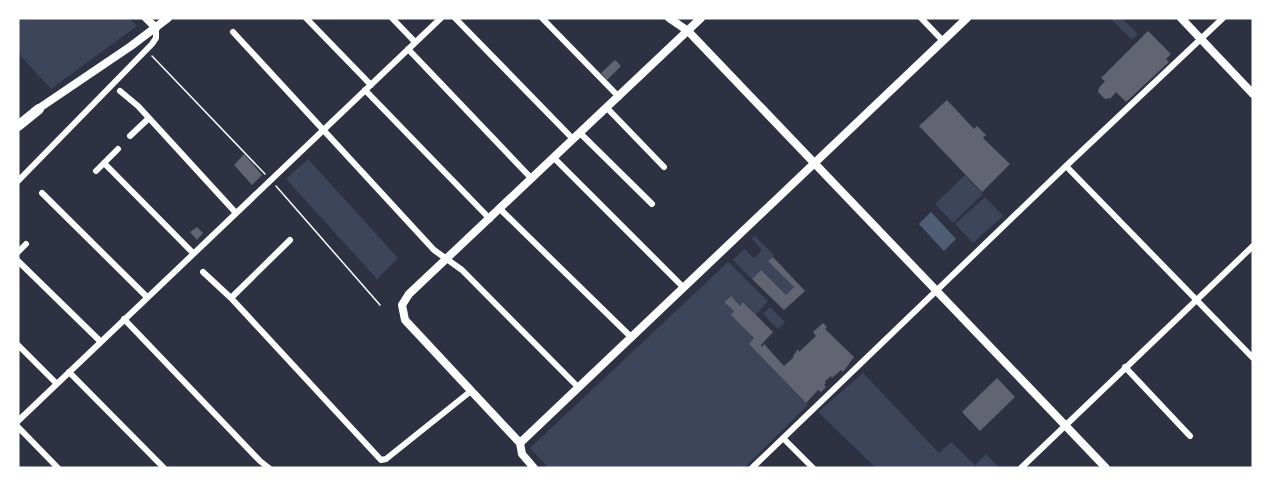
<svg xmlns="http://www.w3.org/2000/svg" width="1271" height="486" viewBox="0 0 1271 486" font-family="'Sofia Sans Condensed',sans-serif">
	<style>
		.green { fill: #3c4559 }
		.water { fill: #4f5d75 }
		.building { fill: #626471 }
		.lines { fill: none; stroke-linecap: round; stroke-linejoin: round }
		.path { stroke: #fff; stroke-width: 1.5 }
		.minor { stroke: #fff; stroke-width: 6 }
		.tertiary { stroke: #fff; stroke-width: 8 }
		.secondary { stroke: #fff; stroke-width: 8 }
		.trunk { stroke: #fff; stroke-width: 10 }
	</style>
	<rect width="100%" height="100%" fill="#2d3142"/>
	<path class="green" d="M18,18H129L137,26L51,89L18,53Z
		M1110,18H1121L1138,34L1132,40Z
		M308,159L398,258L377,279L286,179Z
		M965,175L983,194L953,223L935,204Z
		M985,197L1003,216L973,243L955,224Z
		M755,236L774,255L769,261L794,287L786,295L760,271L752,279L733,260L744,249L754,258L762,250L752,239Z
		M728,262L768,301L756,315L744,302L740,306L730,296L724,302L734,311L732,315L754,338L749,344L808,405L744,468H549L530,448Z
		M770,307L785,322L778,329L763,314Z
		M863,373L939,453L951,442L975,465L986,454L1000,468H876L818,412Z"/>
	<path class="water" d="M931,212L956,239L944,251L919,224Z"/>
	<path class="building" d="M1148,31L1171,54L1166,59L1169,62L1126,102L1116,92L1111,98L1105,99L1098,92L1099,88L1105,81L1101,78Z
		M615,60L621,66L607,80L601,73Z
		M947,100L974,129L977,126L986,135L983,138L1010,164L982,192L919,126Z
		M244,154L262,175L252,185L234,165Z
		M197,227L203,233L197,240L190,232Z
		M773,257L805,291L784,310L752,279L761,270L786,295L794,287L768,261Z
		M731,296L740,306L743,302L773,332L761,345L762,347L764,344L784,366L794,357L793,356L798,349L799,352L816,336L813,332L823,323L827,327L825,329L854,357L843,372L841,370L832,378L831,376L825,381L826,383L824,385L826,387L821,392L818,390L806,403L749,344L754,338L731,315L734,311L724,302Z
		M997,378L1015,397L980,431L962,412Z"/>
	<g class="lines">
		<path class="path" d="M152,56L265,174
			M276,186L380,305"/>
		<path class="minor" d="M306,18L371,85
			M392,18L415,42
			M455,18L573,139
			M542,18L619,97
			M921,18L943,41
			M233,32L434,250L462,270L578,387
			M408,49L532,179
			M365,90L490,219
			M120,91L138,106L236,213
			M607,108L664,167
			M580,133L652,204
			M130,136L148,119
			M554,158L683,287
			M104,163L193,253
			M1066,166L1253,358
			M96,171L118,149
			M18,181L152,44L156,38V28
			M42,193L147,297
			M500,209L631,337
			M18,252L26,244
			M18,261L101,342
			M203,272L231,298L381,460L386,459L471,391
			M231,298L290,240
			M124,319L260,461L269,468
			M18,345L57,384
			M1125,367L1190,436
			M69,372L164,468
			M18,421L441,18
			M18,427L58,468
			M783,438L813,468
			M752,468L1066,166L1223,18
			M1021,468L1253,246"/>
		<path class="tertiary" d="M520,443L967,18
			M534,468L522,454L520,443L405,320L402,305L409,294L701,18"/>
		<path class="secondary" d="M146,18L156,28
			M669,18L688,31L1106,468
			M1181,18L1253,94
			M35,111L131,46L168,18"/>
		<path class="trunk" d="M18,126L39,109"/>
	</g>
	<rect width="1271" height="486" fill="none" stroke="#ffffff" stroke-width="39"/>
</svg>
